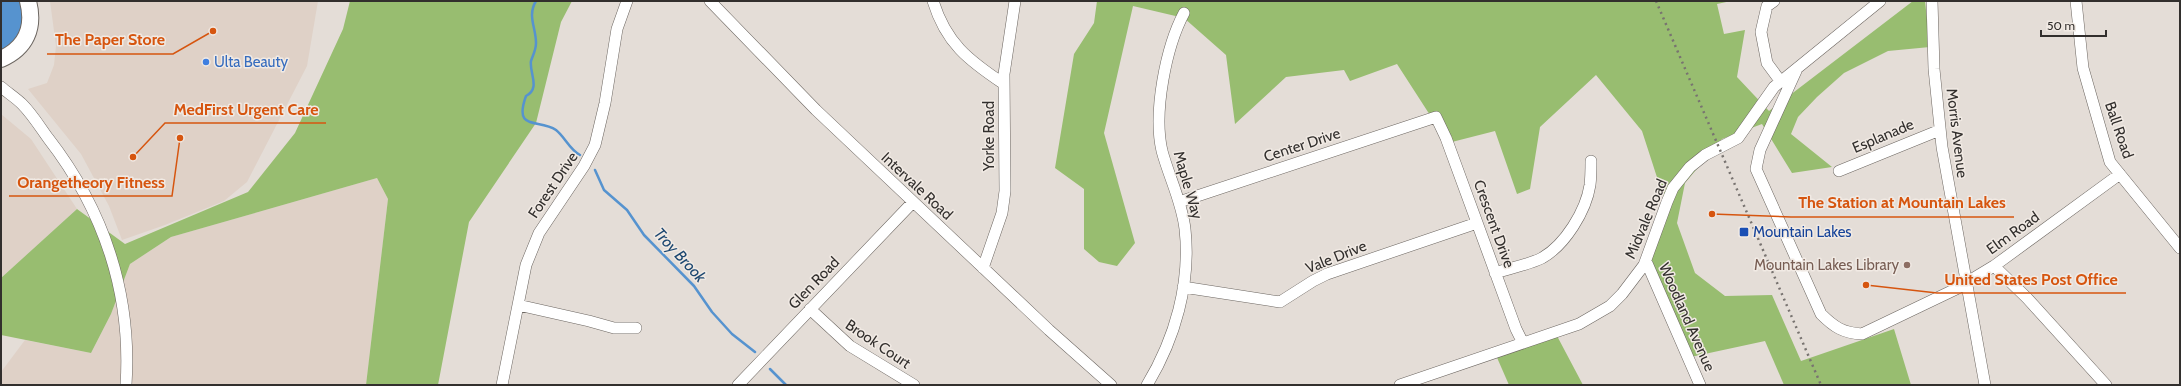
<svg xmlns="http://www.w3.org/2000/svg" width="2181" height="386" viewBox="0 0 2181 386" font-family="Cabin,sans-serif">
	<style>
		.built { fill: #dfd1c7 }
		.forest { fill: #98bd70 }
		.water { fill: #5693cf }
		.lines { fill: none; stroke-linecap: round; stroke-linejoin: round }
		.stream { stroke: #5693cf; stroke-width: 2.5 }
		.minor-casing { stroke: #6c6661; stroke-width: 12 }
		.highway-casing { stroke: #6c6661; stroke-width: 18 }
		.minor { stroke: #fff; stroke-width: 11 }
		.highway { stroke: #fff; stroke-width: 16 }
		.rail { stroke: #787370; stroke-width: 2.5; stroke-dasharray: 2 4; stroke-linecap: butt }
		.shop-dot { fill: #3f7fe0; stroke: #f1eae4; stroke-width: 1.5 }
		.transit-dot { fill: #1a4fb4; stroke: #f1eae4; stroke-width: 1.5 }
		.education-dot { fill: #8d6e63; stroke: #f1eae4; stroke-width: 1.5 }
		.labels { text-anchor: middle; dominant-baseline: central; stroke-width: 3; stroke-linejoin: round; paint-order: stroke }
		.shop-label { font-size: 15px; fill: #366cbe; stroke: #f1eae4; text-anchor: start }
		.street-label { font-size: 15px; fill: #322f2d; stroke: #f1eae4 }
		.transit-label { font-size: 15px; fill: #164399; stroke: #f1eae4; text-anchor: start }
		.education-label { font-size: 15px; fill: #785e54; stroke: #f1eae4; text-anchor: end }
		.water-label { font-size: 16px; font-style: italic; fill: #1c4770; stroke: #f1eae4 }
		.leader { fill: none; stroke: #d6550f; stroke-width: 1.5 }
		.callout-dot { fill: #d6550f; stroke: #f1eae4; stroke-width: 1.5 }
		.callout-label { font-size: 16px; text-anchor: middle; font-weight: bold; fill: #d6550f; stroke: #f1eae4; stroke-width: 3; stroke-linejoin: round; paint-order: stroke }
	</style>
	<rect width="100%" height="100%" fill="#e4ddd7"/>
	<path class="built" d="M50,1H318L307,66L247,182L224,201L165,225L122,240L109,206L81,154L28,89L47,83L54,65L56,46Z
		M1,114L31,139L77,209L1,278Z
		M377,178L388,199L366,385H1V372L25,340L91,353L111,314L130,264L171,237Z"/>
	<path class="forest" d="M350,1H572L561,22L536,123L469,222L438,385H366L388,199L377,178L171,237L130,264L111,314L91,353L1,335V278L77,209L125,244L248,192L295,133L343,29Z
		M1097,1H1731L1717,4L1724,34L1745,30L1737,77L1769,111L1913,1H1925L1930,47L1888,51L1844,73L1817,97L1798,117L1791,134L1832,167L1792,173L1762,124L1722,139L1685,183L1677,223L1695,273L1725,296L1772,295L1801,361L1894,329L1911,385H1784L1765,341L1686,358L1645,265L1665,202L1642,131L1596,75L1540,127L1530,189L1517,194L1495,131L1448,143L1397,64L1350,81L1344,70L1286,77L1235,124L1226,55L1184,18L1133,6L1104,133L1135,243L1117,266L1099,262L1084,249V189L1055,168L1074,54L1094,23Z
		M1556,334L1583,385H1509L1495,353Z"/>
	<path class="water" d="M1,1H23L22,37L1,53Z"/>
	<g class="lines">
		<path class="stream" d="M536,1C527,16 536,27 536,43C536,50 533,55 531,61C529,73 541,88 526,96C513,132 539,118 556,130C565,137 569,149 580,155
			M595,170L604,190L627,210L644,235L694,286L712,312L732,334L755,352
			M770,369L786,385"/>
		<g class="minor-casing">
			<path id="minor" d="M710,1L816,110L1049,330L1111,385
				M933,1C946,43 968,60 1004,84
				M1774,1L1767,6L1761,32L1767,63L1781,82
				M1932,1L1934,69L1942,147L1985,385
				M2076,1L2083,68L2110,162L2180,248
				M1796,71L1760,150L1756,169L1821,314C1834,327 1843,333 1862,334L1956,289L1994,266L2120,174
				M1,87C8,93 16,98 22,104C32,114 40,127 48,138C104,210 132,294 126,385
				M1839,171L1940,130
				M1179,202L1436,117L1446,138L1516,329L1523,343
				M1646,261L1700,385
				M1994,266L2027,298L2106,385
				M983,268L1002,213L1005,191L1004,74L1015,1
				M1495,273C1510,268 1528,265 1542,258C1565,245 1586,211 1590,185C1591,177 1591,169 1591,161
				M1183,287L1280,302L1313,281L1327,274L1477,223
				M518,305L589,321L614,328H636
				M810,309L850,346L914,385
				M502,385L526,265L539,233L584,166L595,145L605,103L617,29L627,1
				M738,385L913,202
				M1147,385C1175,339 1191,283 1185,229C1182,202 1169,177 1162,151C1153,112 1166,47 1184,13
				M1400,385L1579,324L1610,306L1622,294L1644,265L1667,202L1673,188L1690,167L1705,155L1738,138L1774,87L1880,1"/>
		</g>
		<g class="highway-casing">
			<path id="highway" d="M1,59C26,48 35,28 28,1"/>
		</g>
		<use href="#minor" class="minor"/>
		<use href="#highway" class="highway"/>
		<path class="rail" d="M1656,1L1821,385"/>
	</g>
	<circle class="shop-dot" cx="206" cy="62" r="4"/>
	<rect class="transit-dot" x="1739" y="227" width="10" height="10" rx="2"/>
	<circle class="education-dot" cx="1907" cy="265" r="4"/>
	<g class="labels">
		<g class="shop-label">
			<text x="214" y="62">Ulta Beauty</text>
		</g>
		<g class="street-label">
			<text transform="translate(2119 130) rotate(71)">Ball Road</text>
			<text transform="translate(1957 133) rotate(83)">Morris Avenue</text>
			<text transform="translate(989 136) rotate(-90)">Yorke Road</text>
			<text transform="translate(1883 136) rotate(-23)">Esplanade</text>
			<text transform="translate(1302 145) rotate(-18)">Center Drive</text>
			<text transform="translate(553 185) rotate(-56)">Forest Drive</text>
			<text transform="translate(1188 185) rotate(74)">Maple Way</text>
			<text transform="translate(917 186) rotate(43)">Intervale Road</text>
			<text transform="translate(1646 219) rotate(-67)">Midvale Road</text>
			<text transform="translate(1494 224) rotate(70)">Crescent Drive</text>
			<text transform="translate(2013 233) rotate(-36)">Elm Road</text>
			<text transform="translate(1336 257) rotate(-22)">Vale Drive</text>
			<text transform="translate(814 283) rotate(-46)">Glen Road</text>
			<text transform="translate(1687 317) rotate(66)">Woodland Avenue</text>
			<text transform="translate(878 344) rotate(34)">Brook Court</text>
		</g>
		<g class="transit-label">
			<text x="1753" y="232">Mountain Lakes</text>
		</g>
		<g class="education-label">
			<text x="1899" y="265">Mountain Lakes Library</text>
		</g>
		<g class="water-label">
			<text transform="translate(680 255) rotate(47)">Troy Brook</text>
		</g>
	</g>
	<path class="leader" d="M213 31L173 54H47M133 157L165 123H326M180 138L172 196H9M1712 214L1791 217H2014M1866 285L1937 293H2126"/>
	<g class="callout-dot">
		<circle cx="213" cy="31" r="4"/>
		<circle cx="133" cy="157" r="4"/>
		<circle cx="180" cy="138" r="4"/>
		<circle cx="1712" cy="214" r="4"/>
		<circle cx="1866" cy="285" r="4"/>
	</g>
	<g class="callout-label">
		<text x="110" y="45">The Paper Store</text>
		<text x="246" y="115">MedFirst Urgent Care</text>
		<text x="91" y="188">Orangetheory Fitness</text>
		<text x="1902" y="208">The Station at Mountain Lakes</text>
		<text x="2031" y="285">United States Post Office</text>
	</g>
	<rect width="2181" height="386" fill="none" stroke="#322f2d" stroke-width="4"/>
	<path d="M2041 30v6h65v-6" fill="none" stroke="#322f2d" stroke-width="2"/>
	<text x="2047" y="30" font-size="12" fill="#322f2d" stroke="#f1eae4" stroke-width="3" paint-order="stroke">50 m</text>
</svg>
